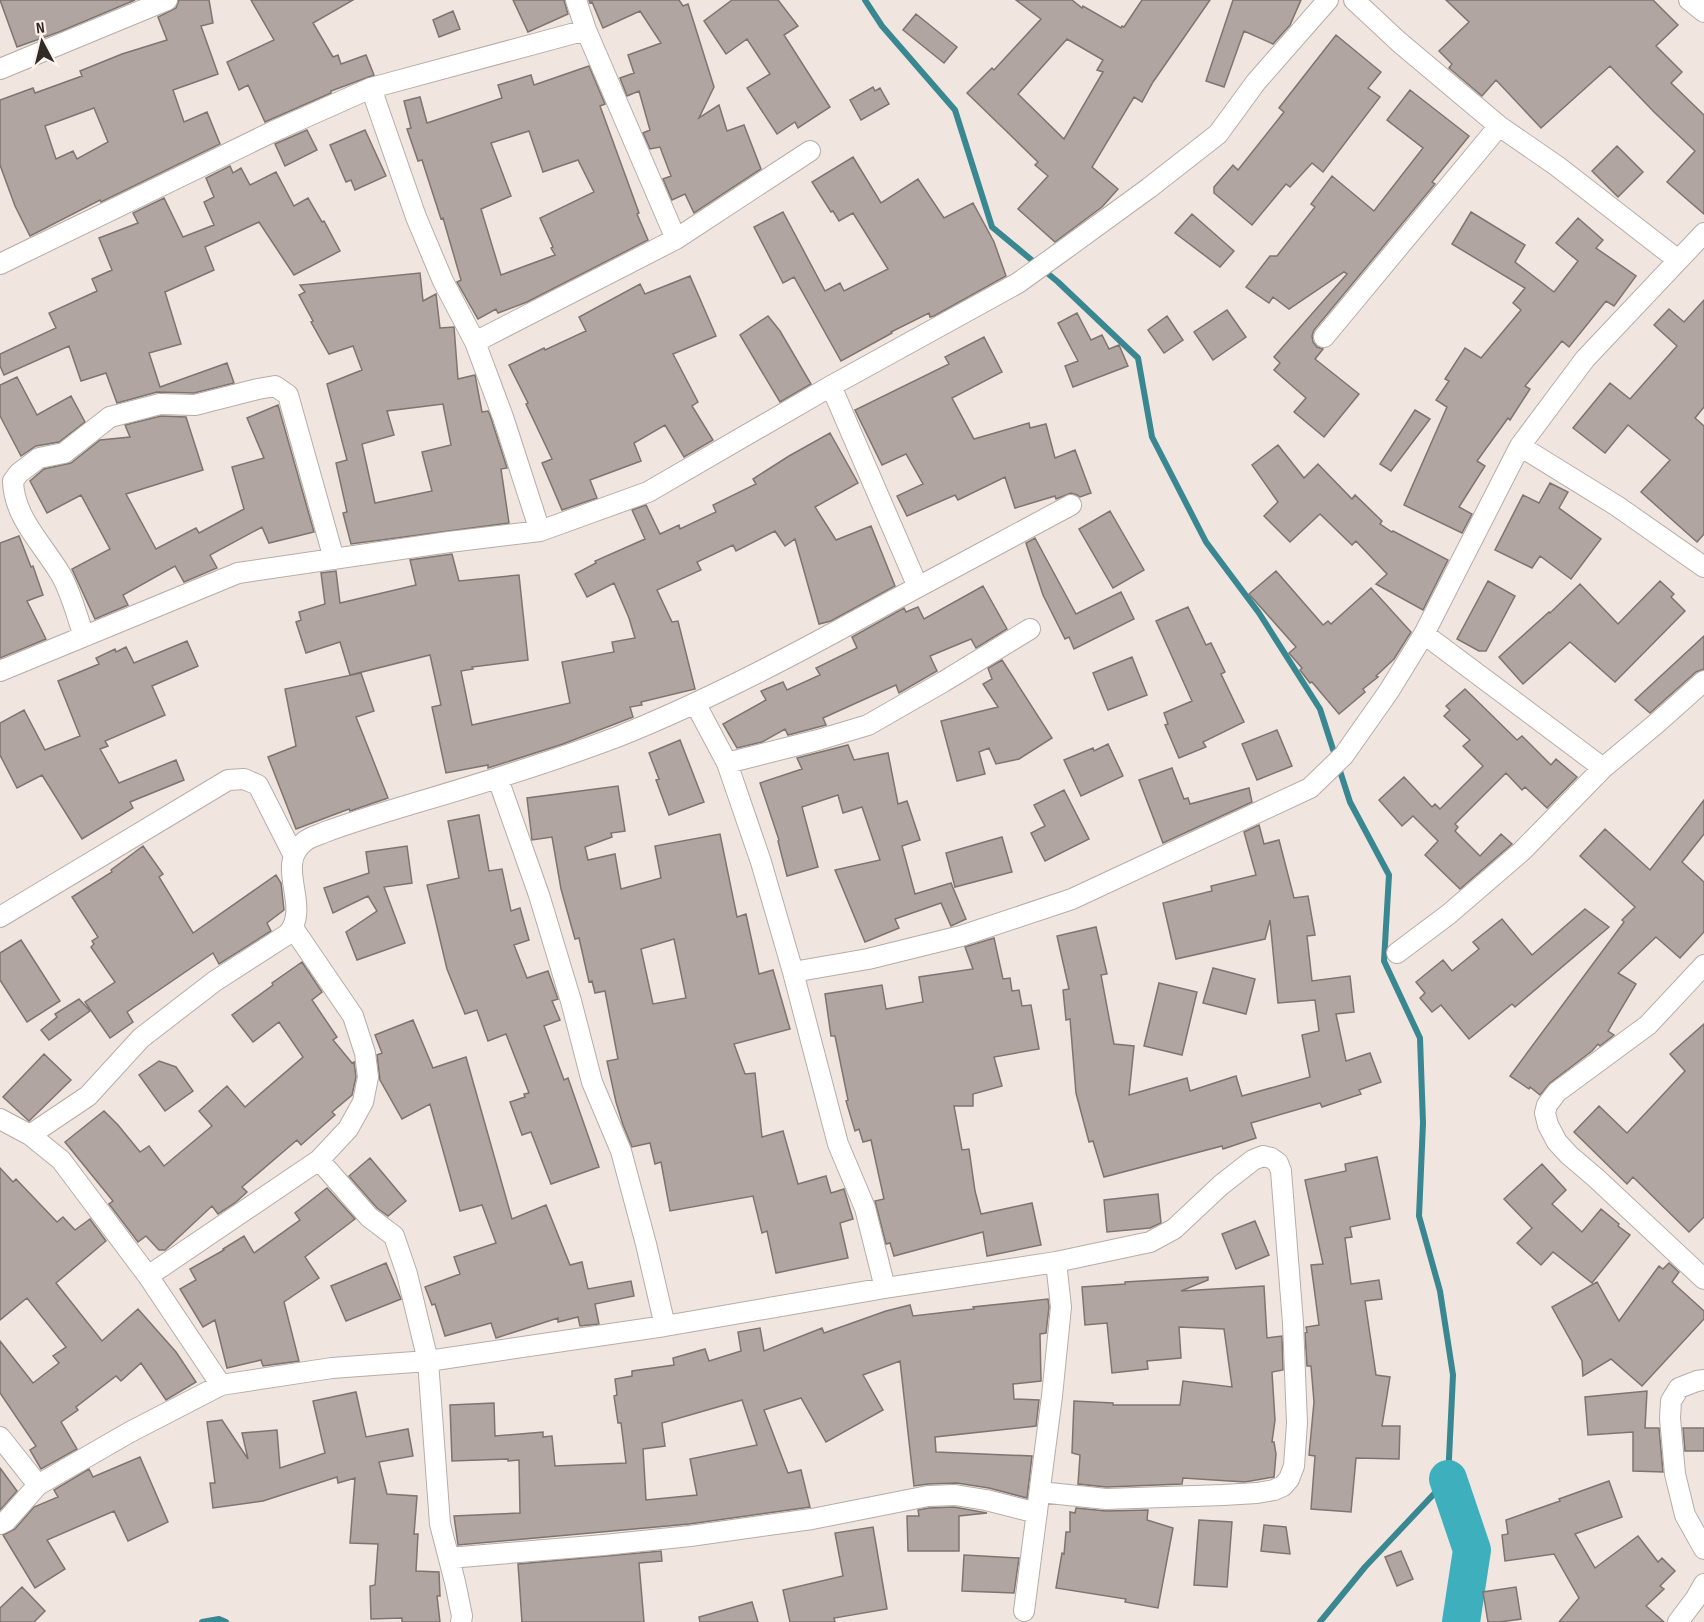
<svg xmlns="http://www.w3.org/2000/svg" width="1704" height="1622" viewBox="0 0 1704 1622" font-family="'Sofia Sans Condensed',sans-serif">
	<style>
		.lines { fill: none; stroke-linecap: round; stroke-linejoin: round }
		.stream { stroke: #398791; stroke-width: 6 }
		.river { stroke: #3dafbd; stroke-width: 38 }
		.building { fill: #b0a5a0; stroke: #7f746f; stroke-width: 1.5; fill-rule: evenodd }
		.street-casing { stroke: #b8aca7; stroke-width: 22 }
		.street { stroke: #fff; stroke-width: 20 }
	</style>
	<rect width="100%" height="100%" fill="#f1e5df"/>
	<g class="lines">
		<path class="stream" d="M865,0L882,26L955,110L992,227L1058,282L1138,358L1152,437L1206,542L1259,613L1320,709L1350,802L1389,875L1384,961L1420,1038L1423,1123L1419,1216L1440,1291L1453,1375L1448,1479L1365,1567L1320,1622
			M202,1622L219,1619L226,1622"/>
		<path class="river" d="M1448,1479L1472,1550L1461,1622"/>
	</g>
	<path class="building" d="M0,0H135L59,32L17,47Z
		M179,0H209L213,23L201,26L218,74L173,90L184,122L207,112L220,144L101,202L100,200L30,236L15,206L0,165V100L33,88L35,93L82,76L80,71L122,54L167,40L158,17L176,8ZM94,108L108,142L77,159L73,151L56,159L45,126Z
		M251,0H353L313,23L333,57L338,55L341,64L366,55L374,75L331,91V93L265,122L248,85L239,90L227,62L274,40Z
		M513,0H564L568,14L528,32Z
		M589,0H679L683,6L688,4L714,87L699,118L719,105L727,131L744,125L761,169L694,213L685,194L672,200L663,179L671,176L660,147L650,149L643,133L650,130L639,91L627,96L620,78L634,73L628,55L661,43L640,11L603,28L592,2L590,3Z
		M732,0H778L798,26L784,35L830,107L798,128L795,122L777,134L747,88L770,74L747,39L726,54L704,21Z
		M1016,0H1072L1082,8L1083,6L1121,28L1122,26L1124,27L1142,0H1210L1153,82L1142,102L1134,97L1092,167L1118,189L1102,207L1055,242L1018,209L1048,176L1035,165L1038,162L967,93L992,68L994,70L1041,19ZM1067,39L1103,60L1097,70L1103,72L1064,139L1018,94Z
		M1233,0H1301L1290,25L1273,44L1244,31L1224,87L1206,81Z
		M1446,0H1653L1678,25L1656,46L1682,72L1671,83L1704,115V214L1667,182L1695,151L1654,112L1610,66L1541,128L1496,80L1482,96L1449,68L1452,64L1439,51L1469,22Z
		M453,11L460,29L439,37L433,20Z
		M916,14L957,47L944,63L903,30Z
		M1336,35L1381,72L1368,88L1380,97L1323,172L1312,163L1290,187L1286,184L1252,225L1214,193V187L1233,165L1238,170L1284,112L1279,108Z
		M589,66L605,104L600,106L639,213L637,214L648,240L527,302L498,313L496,309L478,319L457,282L461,280L443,218L441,219L422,160L418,161L407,129L411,128L404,101L420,97L427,123L502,98L498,85L531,75L534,85ZM529,131L543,172L578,160L594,192L540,218L553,247L551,248L555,255L501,275L481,209L511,196L491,143Z
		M873,87L875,91L880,88L889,104L861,120L850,100Z
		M1410,90L1469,136L1432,182L1435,184L1314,330L1312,336L1313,342L1317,347L1323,349L1315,359L1359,394L1324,437L1294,412L1306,398L1274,370L1280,363L1274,357L1347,274L1344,272L1289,309L1273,297L1269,303L1246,287L1270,256H1277L1315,207L1311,204L1332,176L1374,211L1423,148L1387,120Z
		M307,130L317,150L285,166L275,144Z
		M365,130L386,176L355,190L351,180L346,182L330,145Z
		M1617,146L1643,172L1618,197L1592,171Z
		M853,157L881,203L918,179L944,218L973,203L994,242L1006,276L934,316L930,317L929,313L891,332L892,333L841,361L794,277L783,283L754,227L783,212L825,291L840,283L844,291L888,269L853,213L839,221L833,211L831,212L812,182Z
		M230,166L233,173L241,168L250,185L276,172L294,206L308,198L322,222L324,221L340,251L294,275L259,222L205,247L214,270L165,292L181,344L149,353L160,387L227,363L234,383L194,393L157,392L117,403L106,373L81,381L69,346L4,375L0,366V354L56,328L49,313L97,291L92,279L112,270L99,238L138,223L133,213L164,198L183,237L214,225L204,202L214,197L206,178Z
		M1471,212L1525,245L1515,262L1554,292L1578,261L1556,243L1578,218L1603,240L1596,248L1636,276L1614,306L1606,301L1569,347L1562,341L1525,386L1530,389L1510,420L1508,418L1477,461L1485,466L1459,507L1472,514L1462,533L1404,505L1447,407L1436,400L1449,381L1445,379L1465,348L1481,358L1521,310L1513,303L1525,288L1452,244Z
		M1192,214L1234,251L1220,267L1175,233Z
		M420,273L423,301L436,294L440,328L454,327L458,379L475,375L482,412L488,411L490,415L507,468L501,469L509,523L351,544L343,513L347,512L336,463L347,460L327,384L362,370L353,346L329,354L311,322L313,321L299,295L305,292L300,285ZM443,404L451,445L422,452L432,491L375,503L362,444L394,435L387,411Z
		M690,276L716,336L673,354L698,402L692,406L713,440L684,457L665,425L634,443L641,461L590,480L597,498L562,510L542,463L552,459L526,404L528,403L509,365L544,348L545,350L586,331L579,317L640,284L645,294Z
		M1704,300V407L1695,418L1704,426V534L1697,542L1641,492L1670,460L1628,425L1605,453L1573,428L1610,383L1630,399L1677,346L1654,325L1669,309L1684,322Z
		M1227,310L1246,337L1213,360L1194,332Z
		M1077,313L1091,340L1102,335L1109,349L1119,345L1128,366L1073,387L1065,366L1078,361L1058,323Z
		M768,316L780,331L811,384L780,402L740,335Z
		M1167,316L1183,340L1164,353L1148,330Z
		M984,337L1002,372L952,398L974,439L1029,423L1030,428L1046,424L1055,458L1075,450L1091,493L1080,497L1077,495L1071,493L1056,499L1055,496L1015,508L1005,477L958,500L955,495L907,516L897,496L923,484L906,454L882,465L855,410L949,364L945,357Z
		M17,377L37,415L71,396L85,422L59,442L36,446L21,456L0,416V385Z
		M278,405L314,532L269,543L262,527L210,555L217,568L184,582L175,566L123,595L128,605L95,619L72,569L110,549L81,495L47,513L30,481L44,469L71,463L100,440L130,437L125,425L161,416L186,417L203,470L126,494L156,549L196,528L199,533L244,509L232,467L264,458L247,418Z
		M1415,410L1430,419L1391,471L1380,464Z
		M830,433L858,483L815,507L836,540L871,526L895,586L831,621L819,624L795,539L785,546L775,531L736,551L733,545L697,562L701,570L657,590L672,622L678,621L695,689L641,702L642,705L630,707L633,717L563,744L488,768V765L446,773L432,707L441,705L430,655L350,675L340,642L306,653L296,622L301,620L299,612L325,604L321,573L336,571L340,603L416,585L410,560L452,554L459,581L519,575L528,660L472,667L473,669L461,671L472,725L570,703L562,662L614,652L612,642L635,638L629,618L614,583L587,597L575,574L596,563L595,561L645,539L632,510L646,505L660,534L679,525L680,529L716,512L713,505L756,484L753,479L789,456Z
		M1278,445L1304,478L1318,464L1352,499L1355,495L1382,521L1380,524L1392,532L1393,531L1448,560L1423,610L1376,584L1387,574L1356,541L1352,545L1320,514L1290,542L1264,516L1278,502L1252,465Z
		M1550,483L1568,492L1559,508L1601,539L1571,579L1540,556L1532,568L1495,550L1523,495L1539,503Z
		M1110,511L1144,570L1113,588L1079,529Z
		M19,536L31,567L33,566L43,595L27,601L46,639L0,658V543Z
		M1035,538L1076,614L1121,592L1134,619L1074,649L1069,637L1065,639L1043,595L1026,543Z
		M1276,571L1323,625L1328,621L1331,624L1371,588L1411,632L1394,659L1376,676L1378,677L1363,689L1365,692L1339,714L1312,682L1310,683L1300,670L1302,668L1289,653L1296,647L1249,594Z
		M1488,581L1515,596L1486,651H1479L1457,639Z
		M1660,581L1674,594L1671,597L1685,611L1615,682L1570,642L1523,684L1499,657L1549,612L1550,613L1580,584L1618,624Z
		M983,586L1007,629L976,648L971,639L930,656L937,671L899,693L896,685L823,718L826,725L788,735L785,729L762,742L737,748L723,724L766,700L761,691L783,682L787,690L820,675L816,668L857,648L852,637L904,608L906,612L918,607L924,619Z
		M1188,607L1206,645L1211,643L1225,672L1221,674L1244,722L1203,742L1206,747L1179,758L1165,725L1168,724L1164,713L1192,701L1156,621Z
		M1704,636V669L1696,672L1650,713L1635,700Z
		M187,641L198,666L152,686L165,715L105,741L108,746L100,749L119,783L176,760L184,780L130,802L133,808L82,839L42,775L17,788L0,755V723L24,710L45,750L80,736L58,681L99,664L96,658L115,649L116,652L126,647L134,663Z
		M1132,657L1147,695L1108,710L1093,673Z
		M1002,660L1052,738L1019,759L996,764L989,748L979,752L985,774L957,781L941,721L998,707L983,684L992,679L988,668Z
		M361,673L374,711L356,717L388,798L350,811L349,809L296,829L268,757L296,746L285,689Z
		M1465,689L1517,740L1522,736L1551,765L1556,759L1577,777L1547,808L1525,787L1522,790L1506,773L1455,824L1458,827L1455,831L1480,856L1501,834L1512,844L1460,889L1425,855L1438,841L1413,816L1402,826L1379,800L1404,777L1432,807L1435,804L1440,809L1483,766L1463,746L1470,740L1444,716L1450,710L1446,706Z
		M1277,730L1292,766L1257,780L1242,744Z
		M680,740L704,802L669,815L656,780L659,779L649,753Z
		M1108,744L1123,776L1081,796L1064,760L1093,748L1094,751Z
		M848,745L854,760L888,753L898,804L907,801L920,840L902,846L915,894L951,883L966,919L951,926L941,903L895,919L899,928L865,942L835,870L880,860L862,807L843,813L838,795L802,807L818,867L787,876L778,841L779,840L760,783L802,769L797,758Z
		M1172,768L1184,799L1188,798L1190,804L1249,788L1252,802L1163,843L1139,780Z
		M618,786L625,831L611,833L612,837L585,847L588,860L615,854L621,889L661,878L655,846L720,834L737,917L746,914L759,974L773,970L790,1029L734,1044L745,1074L755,1073L762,1137L783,1131L798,1184L826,1176L831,1193L844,1189L853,1219L840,1223L848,1258L776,1273L767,1231L762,1233L753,1196L670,1211L661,1162L655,1164L650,1143L632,1147L623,1125L616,1102L607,1061L618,1059L605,991L595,993L592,981L589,982L579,938L575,939L561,889L552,837L532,840L527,798ZM674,939L686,998L653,1004L641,949Z
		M1064,790L1089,839L1045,861L1031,833L1045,826L1034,805Z
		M1704,800V834L1682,862L1704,882V932L1680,958L1656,937L1618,973L1636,984L1608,1031L1614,1035L1600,1046L1598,1044L1592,1051L1550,1083L1540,1095L1530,1087L1529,1089L1510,1076L1624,922L1622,920L1635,907L1580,856L1605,829L1650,870Z
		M479,815L489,871L502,869L511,911L520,908L529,940L514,945L527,978L548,971L558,999L552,1001L560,1020L544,1026L564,1080L568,1078L599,1167L551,1184L531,1132L522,1135L510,1102L525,1097L524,1094L529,1093L506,1034L488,1041L477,1010L465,1014L447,969L427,885L459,878L448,821Z
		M1259,825L1264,844L1279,840L1294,898L1308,896L1315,935L1307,936L1312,981L1350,976L1354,1012L1336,1014L1346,1061L1370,1053L1381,1082L1359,1090L1361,1094L1322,1107L1320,1103L1251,1123L1256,1138L1223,1149L1222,1146L1104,1177L1093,1141L1089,1142L1076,1093L1070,1019L1066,1020L1063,990L1069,989L1057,936L1096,927L1107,974L1101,975L1114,1044L1134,1046L1129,1095L1187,1078L1190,1091L1236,1076L1242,1096L1310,1077L1302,1035L1319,1031L1315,1000L1278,1003L1270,920L1265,939L1176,959L1163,903L1212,891L1211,886L1256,875L1244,832Z
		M1002,837L1012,872L955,887L946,853Z
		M143,846L163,874L159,877L193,933L276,875L281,883L284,910L267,923L271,931L219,964L213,953L127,1012L133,1022L110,1038L85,1002L115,982L91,947L94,944L92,941L98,937L72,897L112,872L111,870Z
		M407,846L412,883L384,887L405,943L357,960L346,932L377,911L368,896L333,913L324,888L369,873L366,852Z
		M1585,909L1609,927L1515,1007L1512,1004L1469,1039L1441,1005L1432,1012L1420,998L1425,993L1416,982L1443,960L1452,971L1479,949L1473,942L1502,919L1532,955Z
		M994,938L1003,979L1010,978L1012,991L1019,990L1022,1006L1031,1005L1039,1049L994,1057L1002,1086L973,1094V1106H954L962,1150L969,1149L975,1191L981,1214L1032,1203L1041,1245L987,1256L983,1232L894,1256L890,1243L886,1244L875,1201L884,1199L871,1140L863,1142L859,1129L855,1131L846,1101L848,1100L835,1036H831L825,994L882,985L886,1009L923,1002L919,977L973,969L965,947Z
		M21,940L60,1001L27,1022L0,980V953Z
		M302,962L322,992L312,1000L337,1037L333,1040L352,1063L354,1062L356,1077L352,1095L332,1112L335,1115L301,1145L297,1140L242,1187L247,1192L235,1203L218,1214L212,1206L165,1250H159L146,1236L138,1242L109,1204L113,1201L65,1142L104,1111L118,1125L140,1152L149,1146L164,1166L212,1126L199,1111L227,1086L245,1107L303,1057L279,1022L253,1042L232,1015L273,985L272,983Z
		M1213,968L1255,979L1246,1014L1203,1003Z
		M1159,983L1197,992L1182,1055L1144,1046Z
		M79,999L90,1011L49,1040L41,1030L57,1017L55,1014Z
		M413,1020L433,1068L466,1057L512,1219L546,1205L570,1265L582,1262L588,1289L631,1281L634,1296L595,1304L599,1324L580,1326L578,1317L558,1322V1318L496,1338L491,1323L445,1336L435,1304L432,1305L425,1287L460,1274L454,1257L496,1243L482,1205L460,1211L430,1104L402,1119L380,1080L377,1055L382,1053L375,1035Z
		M1704,1024V1217L1689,1232L1633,1177L1627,1184L1574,1132L1599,1106L1627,1133L1685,1071L1670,1054Z
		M44,1054L71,1080L29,1121L3,1097Z
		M159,1061L176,1067L193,1091L165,1111L139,1075Z
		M1377,1157L1390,1219L1350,1227L1352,1237L1345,1238L1351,1284L1379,1280L1382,1299L1365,1301L1376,1375L1390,1377L1382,1426H1400L1399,1459L1356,1458L1351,1512L1311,1509L1315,1456L1309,1455L1314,1402L1311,1366H1307L1305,1333L1307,1332L1306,1327L1319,1325L1311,1265L1323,1264L1305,1180L1346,1171L1345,1164Z
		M370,1158L406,1201L388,1216L377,1208L349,1176Z
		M1542,1164L1566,1190L1552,1204L1582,1232L1601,1209L1619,1224L1618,1226L1630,1235L1592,1283L1553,1252L1541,1265L1517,1243L1532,1228L1504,1199Z
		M0,1168L13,1182L16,1179L57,1222L63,1217L75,1230L90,1219L106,1241L56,1283L102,1341L138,1309L176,1352L196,1382L166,1400L141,1363L121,1381L116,1376L76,1407L78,1410L61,1422L77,1449L41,1469L30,1450L36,1446L0,1393V1341L33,1383L59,1363L53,1356L66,1347L27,1298L0,1320Z
		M327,1188L355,1219L305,1257L319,1278L284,1302L299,1361L263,1366L261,1360L227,1368L215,1320L203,1327L180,1289L196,1280L190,1269L224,1250L223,1249L244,1236L254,1253L300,1220L295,1213Z
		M1158,1194L1161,1223L1150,1228L1107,1232L1104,1200Z
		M1255,1221L1269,1255L1236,1269L1222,1234Z
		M386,1263L401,1299L346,1321L331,1286Z
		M1669,1263L1679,1272L1672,1282L1704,1311V1319L1642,1386L1611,1359L1583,1376L1582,1361L1552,1307L1597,1282L1619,1321L1659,1266L1663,1269Z
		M1208,1277V1280L1181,1291L1264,1286L1267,1338L1282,1336L1283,1370L1272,1372L1275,1420L1272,1442H1274L1276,1454L1274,1477L1245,1482L1183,1478L1182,1484L1106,1487L1078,1484L1080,1455L1072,1453L1074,1401L1113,1403V1405H1180L1183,1381L1232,1387L1224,1329L1179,1327L1181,1358L1147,1361L1148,1369L1112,1373L1107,1323L1085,1325L1082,1287L1125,1284V1282Z
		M1048,1299L1049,1307L1046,1333L1040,1334L1041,1381L1013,1384L1014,1399L1039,1400L1036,1426L935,1437L936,1452L1032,1456L1027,1498L989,1488L957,1483L928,1484L914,1486L900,1361L863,1375L883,1410L826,1442L801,1398L764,1410L788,1473L801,1470L810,1507L689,1524L458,1545L454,1516L520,1513L519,1460L508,1461V1459L452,1461L450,1405L494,1403L495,1436L543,1432V1437L552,1436L555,1466L626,1463L621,1423H618L614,1396L617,1395L615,1379L632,1376V1371L674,1365L673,1358L705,1349L709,1361L741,1351L738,1332L760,1328L764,1351L822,1328L824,1333L886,1311L910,1305L913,1316L974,1309L973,1307ZM742,1400L757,1445L690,1459L697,1495L646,1500L643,1449L665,1446L662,1423Z
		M1647,1391L1645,1428H1659L1663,1472L1633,1471V1432L1588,1435L1585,1397Z
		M356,1392L366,1437L408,1429L413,1456L379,1462L387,1494L417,1496L414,1534H418L416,1571L439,1572L440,1596H437L440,1622H402V1618L371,1619L370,1586L375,1585L378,1544L350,1543L355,1478L338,1483L337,1477L263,1501L213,1508L210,1483H215L207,1422L222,1420L248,1459L242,1433L277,1430L280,1468L325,1453L313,1401Z
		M1683,1428H1704V1451H1685Z
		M140,1457L168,1522L128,1541L114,1511L47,1540L65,1569L35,1588L3,1535L15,1529L34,1507L58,1497L54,1490L89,1469L93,1477Z
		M0,1468L17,1491L0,1510Z
		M1609,1481L1622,1517L1575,1534L1595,1568L1638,1536L1658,1562L1662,1558L1675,1571L1660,1586L1664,1589L1646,1606L1664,1622H1559L1579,1598L1554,1554L1505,1561L1502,1535L1508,1534L1506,1520L1560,1501L1559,1499Z
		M954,1507L987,1513L959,1516V1551H908L907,1516H919L918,1510L929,1508Z
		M1076,1508L1106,1511L1148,1510L1147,1520L1173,1528L1158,1608L1125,1602L1126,1599L1056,1588L1062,1553L1064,1554L1066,1532H1070V1512L1075,1513Z
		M1199,1520L1232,1522L1227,1587L1194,1585Z
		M1264,1525L1286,1527L1290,1554L1261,1551Z
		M873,1527L887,1609L834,1618L835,1622H790L783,1590L843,1576L835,1533Z
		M661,1551L662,1561L639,1563L644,1622H522L518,1564Z
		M1401,1551L1413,1579L1397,1586L1385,1557Z
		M964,1555L1019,1558L1014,1593L962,1591Z
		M22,1587L45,1611L34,1622H0V1608Z
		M1516,1587L1521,1619L1500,1622H1488L1483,1592Z
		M752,1602L758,1622H700L699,1617Z"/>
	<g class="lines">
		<g class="street-casing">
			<path id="street" d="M576,0L586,30L676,239
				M1354,0L1399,42L1499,126L1557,166L1678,260
				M1689,0L1704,12
				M0,69L167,0
				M371,88L416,217L443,281L475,342L503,417L540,531
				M0,264L272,132L371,88L586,30
				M1324,337L1499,126
				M475,342L676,239L810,151
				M831,386L918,587
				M1520,446L1617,506L1704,567
				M1424,634L1603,768
				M84,636C77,617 71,592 61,575C43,544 14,518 13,481L19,473L39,458L64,453L110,417L160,404L195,405L258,389L275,386L288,395L334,559
				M0,671L238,573L449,542L540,531L648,492L831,386L1018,283L1061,252L1149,188L1218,134L1256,82L1328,0
				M695,703L727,763L761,862L793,972L838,1144L865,1208L885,1288
				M727,763L818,740L868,725L943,682L1030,629
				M498,779L539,895L571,1001L592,1082L621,1151L646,1244L665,1326
				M0,917L228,780L244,779L258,785L293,854
				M1397,953L1449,914L1522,851L1603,768L1657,723L1704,681
				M1704,965L1648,1025L1557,1092L1547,1105L1545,1113L1548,1125L1557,1142L1569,1155L1596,1178L1704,1279
				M793,972L868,959L961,936L1072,899L1310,788L1344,755L1389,691L1424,634L1520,446L1585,359L1704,233
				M0,1119L30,1135L61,1160L148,1276L221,1385
				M30,1135L88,1096L141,1038L215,981L288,934C312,906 274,866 304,842C309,837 319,835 325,832C355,821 385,812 415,803C483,783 551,762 617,737C712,699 803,650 892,601C952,569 1011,537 1071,505
				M319,1160L369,1217L394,1236L407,1274L428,1361L440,1524L455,1582L462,1616L461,1622
				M148,1276L319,1160L348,1129L363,1102L368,1077L365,1053L353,1016L293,928
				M1704,1380L1697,1381L1679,1388L1671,1401L1670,1418L1675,1474L1685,1515L1704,1549
				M0,1437L38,1485
				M0,1524L6,1521L38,1485L130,1432L221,1385L332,1368L428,1361L665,1326L885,1288L1056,1262L1150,1242L1174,1229L1221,1185L1253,1160L1263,1156L1271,1158L1278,1163L1281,1171L1293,1323L1297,1423L1294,1466L1289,1479L1283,1486L1274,1490L1257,1493L1223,1495L1106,1499L1040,1492
				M449,1558L604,1545L690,1536L812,1519L928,1496L955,1495L986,1500L1037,1513
				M1024,1611L1052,1396L1061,1307L1056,1262
				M1678,1622L1696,1598L1704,1584"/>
		</g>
		<use href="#street" class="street"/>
	</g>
	<g transform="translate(42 42) rotate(353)" stroke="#fef2ec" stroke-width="4.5" paint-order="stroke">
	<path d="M0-4.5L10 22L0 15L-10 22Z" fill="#302b29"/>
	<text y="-9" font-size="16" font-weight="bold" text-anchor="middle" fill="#302b29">N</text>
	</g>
</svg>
